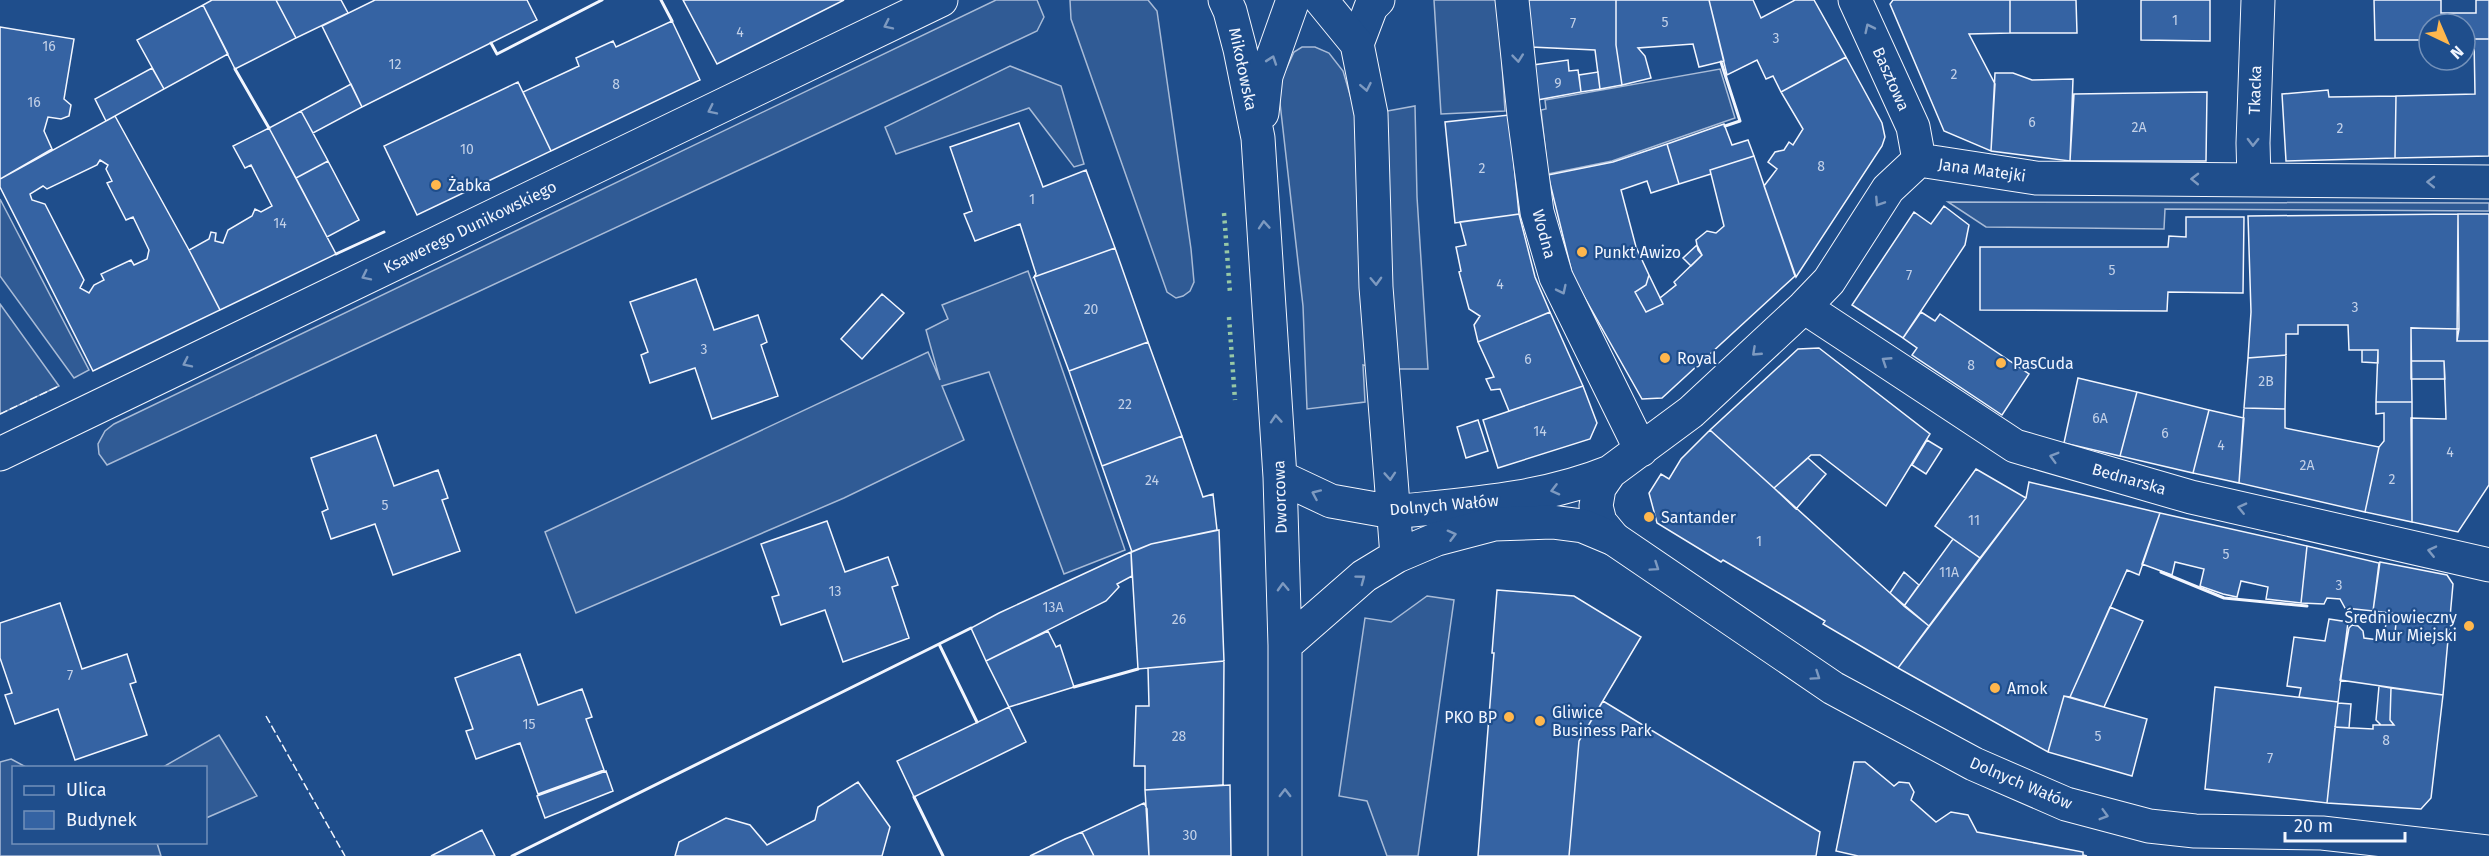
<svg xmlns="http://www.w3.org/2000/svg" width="2489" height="856" viewBox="0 0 2489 856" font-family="'Fira Sans',sans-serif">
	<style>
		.built { fill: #305b95; stroke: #a8bbd7; stroke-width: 1.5 }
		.building { fill: #3563a3; stroke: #f2f6ff; stroke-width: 1.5; fill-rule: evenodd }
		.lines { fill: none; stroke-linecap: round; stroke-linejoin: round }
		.street-casing { stroke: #f2f6ff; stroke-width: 35 }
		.secondary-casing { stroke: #f2f6ff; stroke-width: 35 }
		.street { stroke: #1f4e8c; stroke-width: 33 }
		.secondary { stroke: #1f4e8c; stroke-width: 33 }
		.hedge { stroke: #97c8a6; stroke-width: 4.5; stroke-dasharray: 3 4.5; stroke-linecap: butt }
		.fence { stroke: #f2f6ff; stroke-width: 1.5; stroke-dasharray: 8 3; stroke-linecap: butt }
		.wall { stroke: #f2f6ff; stroke-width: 3 }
		.oneway { stroke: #7e9ac0 }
		.poi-dot { fill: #ffb74d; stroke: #1f4e8c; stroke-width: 2 }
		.labels { text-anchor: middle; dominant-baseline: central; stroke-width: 4.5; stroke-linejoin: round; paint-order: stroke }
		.number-label { font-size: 14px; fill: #c3d1e8 }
		.street-label { font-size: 16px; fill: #f2f6ff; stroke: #1f4e8c }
		.poi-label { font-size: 16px; fill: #f2f6ff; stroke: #1f4e8c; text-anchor: start }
	</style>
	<rect width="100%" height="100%" fill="#1f4e8c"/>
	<path class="built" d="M996,0H1037L1044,17L1037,31L107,465L99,454L98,444L105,431L114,424Z
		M1070,0H1148L1157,11L1191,249L1194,282L1190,291L1183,296L1176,298L1167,292L1071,19Z
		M1434,0H1498L1505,111L1441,114Z
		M1302,47H1315L1329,53L1343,71L1351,98L1371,114L1415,106L1417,197L1428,369H1382L1363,365L1365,402L1307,409L1303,306L1280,103L1281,80L1294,52Z
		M1010,66L1061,86L1084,164L1074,167L1029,108L896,154L885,127Z
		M1720,69L1735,118L1612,161L1548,174L1541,110L1546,109L1545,100Z
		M0,199L89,370L74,378L0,276Z
		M1948,202L2489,203V211L2165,209L2164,229L1986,227Z
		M1028,271L1125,550L1064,574L989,372L942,386L964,440L844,498L576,613L545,532L928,352L940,380L926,330L948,319L942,305Z
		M0,304L59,386L0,414Z
		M1427,596L1454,600L1418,856H1387L1367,801L1339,796L1365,618L1391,622Z
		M219,735L257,796L206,818V768L163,767Z
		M11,759L26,767L14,768V842L157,843L161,856H0V762Z"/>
	<path class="building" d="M212,0H276L296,38L235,69L203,5Z
		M276,0H341L348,13L296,38Z
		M375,0H527L537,20L362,107L322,26Z
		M683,0H844L717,64Z
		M1528,0H1616V45L1622,85L1600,89L1595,50L1531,47Z
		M1616,0H1709L1724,61L1699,67L1693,44L1638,48L1645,56L1651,78L1622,85L1616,45Z
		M1709,0H1753L1761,18L1795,0H1814L1846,57L1781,92L1773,76L1766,79L1757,60L1727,75Z
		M1893,0H2010V33L1969,34L1995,84L1991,151L1944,131L1890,4Z
		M2010,0H2076L2077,33H2010Z
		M2141,0H2210V41L2141,40Z
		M2374,0H2441V13H2476V0H2489V39H2465V24H2429V40H2375Z
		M203,5L228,54L164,89L137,40Z
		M672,21L700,80L551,151L523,92L579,66L576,58L613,41L616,47Z
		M0,27L74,39L64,99L71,105L69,116L61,119L48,117L44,131L52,149L0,179Z
		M2474,39H2489V156L2395,158L2396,96L2475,94Z
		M1846,57L1882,123L1885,137L1882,146L1796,277L1764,186L1777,169L1768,162L1775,152L1784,150L1789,142L1793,145L1803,129L1781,92Z
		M1568,60L1569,71L1578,70L1581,92L1537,100L1533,65Z
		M152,68L164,89L106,121L95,99Z
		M1598,72L1600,89L1581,92L1579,75Z
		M1995,73H2013L2032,80L2073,79L2070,161L1991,151Z
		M518,82L551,151L417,215L384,146Z
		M351,84L362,107L313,133L301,111Z
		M2328,90L2329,97L2396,96L2395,158L2286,161L2282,94Z
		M2207,92L2206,161H2070L2074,94Z
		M301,111L328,161L296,178L269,128Z
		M1509,115L1519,214L1455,223L1445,122Z
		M115,116L189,250L220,310L93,371L0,187V179ZM100,160L108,165L106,169L112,181L107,183L126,220L133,217L149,250L147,259L134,265L131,260L101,274L104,280L94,285L89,293L80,288L84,280L45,204L32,200L30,194L43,186L47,189L97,165Z
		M1019,123L1043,187L1086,170L1115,248L1034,277L1036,274L1020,224L975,241L964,214L972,211L950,147Z
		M1724,124L1732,145L1748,140L1754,156L1710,170L1711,174L1679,184L1667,144Z
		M269,128L336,254L220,310L189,250L209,239L211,232L216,233L215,241L223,243L228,230L252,216L255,209L261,212L272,206L251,165L245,168L233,146Z
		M1667,144L1679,184L1651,193L1647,181L1621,190L1636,247L1649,275L1646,285L1635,292L1646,312L1663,304L1660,298L1676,285L1674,282L1702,255L1698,250L1696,240L1707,231L1716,233L1724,226L1710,170L1754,156L1795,276L1662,398L1642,399L1573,277L1548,175L1613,162Z
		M328,161L359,220L327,237L296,178Z
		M1944,206L1969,225L1965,245L1903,338L1852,305L1914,212L1931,224Z
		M1519,214L1535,277L1550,312L1478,342L1474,325L1480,316L1469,309L1459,272L1461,271L1456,247L1466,245L1460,222Z
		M2458,214L2459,329L2411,328L2412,402H2376L2378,350H2349L2348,325H2298V334H2286V355L2248,358L2251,312L2248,216Z
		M2458,214H2489V341H2457Z
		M2186,217H2244L2243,293L2168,292L2167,311L1980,310V247H2168L2169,236L2186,237Z
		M1697,245L1702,255L1691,266L1683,258Z
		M1115,248L1148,342L1069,371L1034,277Z
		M1649,275L1663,304L1646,312L1635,292L1646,285Z
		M696,279L714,330L758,315L767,342L761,345L778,396L712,419L695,368L650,383L641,355L648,352L630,302Z
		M882,294L904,313L862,359L841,339Z
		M1550,312L1583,386L1509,411L1500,389L1491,390L1486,379L1494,377L1478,342Z
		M1921,312L1935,321L1940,314L2029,374L2002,415L1912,355L1917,348L1903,338Z
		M2411,328L2459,329L2457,341H2489V485L2458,532L2412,522L2411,418L2446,419L2444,361H2411Z
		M1148,342L1182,436L1102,466L1069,371Z
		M1819,348L1930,434L1886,506L1820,455H1811L1774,488L1710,430L1798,349Z
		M2362,350H2378V363L2362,362Z
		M2286,355L2285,409L2244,408L2248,358Z
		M2411,361H2444L2445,379H2411Z
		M2078,378L2137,392L2120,456L2064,443Z
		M1583,386L1597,423L1590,439L1498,468L1483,420Z
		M2137,392L2209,410L2193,473L2120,456Z
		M2376,402H2412V522L2365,512L2379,447L2384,441V413L2376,414Z
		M2244,408L2285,409V428L2379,447L2365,512L2239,483Z
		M2209,410L2244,418L2239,483L2193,473Z
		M1478,420L1488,451L1466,458L1457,427Z
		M1710,430L1890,593L1929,626L1898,668L1823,624L1825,621L1792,601L1723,560L1721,562L1657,523L1649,493L1661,474L1669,479L1681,459Z
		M376,435L394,486L438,470L448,498L442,500L460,551L393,575L375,524L331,539L322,512L328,509L311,458Z
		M1182,436L1203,497L1213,494L1217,530L1151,544L1132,552L1102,466Z
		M1927,440L1942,449L1926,474L1912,465Z
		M1808,458L1826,474L1796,509L1774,488Z
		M1976,469L2026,498L1980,558L1935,526Z
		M2029,482L2160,513L2139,575L2127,570L2070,697L2064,696L2048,752L1898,668L2026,498Z
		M2160,513L2307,546L2301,603L2266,599L2268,587L2241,581L2237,597L2223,594L2200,586L2204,569L2175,562L2172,575L2142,564Z
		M827,521L845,572L888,557L898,585L892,587L909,638L843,662L825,610L781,625L772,597L779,595L761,544Z
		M1219,530L1224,661L1138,669L1131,552L1151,544Z
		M1953,539L1980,558L1929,626L1904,606Z
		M2307,546L2379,563L2373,611L2345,608L2340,599L2327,598L2324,604L2301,603Z
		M1131,552L1132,576L1117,584L1119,587L1106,601L986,661L971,628L999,613Z
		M2380,562L2447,575L2453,584L2443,695L2340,680L2349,628L2352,625L2358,626L2363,631L2364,638L2394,642L2397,614L2373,611Z
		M1904,572L1919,585L1904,606L1890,593Z
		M1497,590L1574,596L1641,637L1579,741L1569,856H1478L1494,653H1492Z
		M60,603L82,669L127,654L136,682L130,684L147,735L75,760L58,709L15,724L5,695L12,693L0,658V623Z
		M2110,607L2143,621L2104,707L2070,697Z
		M2387,613L2397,614L2394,642L2384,640Z
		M2329,619L2348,622L2338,702L2299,697L2301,688L2287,686L2294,637L2325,641Z
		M1048,631L1056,647L1060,645L1074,687L1009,707L986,661Z
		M520,654L538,705L582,689L592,717L586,719L604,770L538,794L520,743L476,759L466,731L473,729L455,678Z
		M1224,661L1223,785L1145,790V766H1134L1136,706H1149L1148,668Z
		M2379,686L2391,688L2390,720L2394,725H2381L2376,720Z
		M2215,687L2338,702L2327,803L2205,789Z
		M2391,688L2443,695L2431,798L2421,809L2327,803L2335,727L2373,729V725H2394L2390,720Z
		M2064,696L2147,719L2132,776L2048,752Z
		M1603,701L1820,832L1816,856H1569L1579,741Z
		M2338,703L2351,704L2349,728L2335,727Z
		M1009,707L1026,742L914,797L897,761Z
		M1854,762H1865L1894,786L1899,782L1909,783L1914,792L1911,800L1936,822L1951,812L1968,815L1977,832L2083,852V855L2087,856H1858L1836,851Z
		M606,771L613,791L545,818L537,796Z
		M858,782L890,827L882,856H675L679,842L726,818L750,825L767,845L815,820L818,807Z
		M1230,785L1231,856H1149L1145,790Z
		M1144,803L1147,809L1149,856H1094L1082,832Z
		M482,830L495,856H431Z
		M1082,832L1094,856H1030L1065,839Z"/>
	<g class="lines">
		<g class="street-casing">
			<path id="street" d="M1512,0L1524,115L1537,212L1556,277L1641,450
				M1855,0L1913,127L1919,160
				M1357,44L1371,7L1378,0
				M1919,160L2036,178L2489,182
				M2254,180L2253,143L2258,0
				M1804,307L2015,446L2191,497L2489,565
				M1393,512C1467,504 1541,500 1610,472
				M1614,539L1600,522L1596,506L1599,488L1610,472L1691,412L1804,307L1829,281L1888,189L1919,160"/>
		</g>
		<g class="secondary-casing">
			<path id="secondary" d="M1225,0L1230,11L1240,49L1258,138L1280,477L1285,645V856
				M1321,0L1357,44L1371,114L1376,287L1397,556
				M1262,113L1266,76L1293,0
				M0,454L941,0
				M1280,477L1331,501L1393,512
				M1285,645L1364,576L1397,556L1437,539L1494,524L1552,522L1583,526L1614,539L1833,688L1974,764L2066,804L2149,826L2195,831L2322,833L2489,852"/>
		</g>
		<use href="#street" class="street"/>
		<use href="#secondary" class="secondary"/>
		<path class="hedge" d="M1224,213L1230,293
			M1229,317L1235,400"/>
		<path class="fence" d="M0,414L59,386
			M266,716L345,856"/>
		<path class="wall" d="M661,0L672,21
			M491,43L497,54L602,0
			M1721,62L1740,121L1725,126
			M235,69L269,128
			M336,254L384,232
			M2161,572L2224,598L2307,606
			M939,644L971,628
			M1074,687L1138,669
			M914,797L943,856
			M512,856L939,644L977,722"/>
	</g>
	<defs><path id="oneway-chevron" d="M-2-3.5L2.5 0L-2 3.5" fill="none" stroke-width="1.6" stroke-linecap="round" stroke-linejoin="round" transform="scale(1.5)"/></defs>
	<g class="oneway">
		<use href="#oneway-chevron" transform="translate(888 25) rotate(154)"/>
		<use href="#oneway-chevron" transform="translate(1869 28) rotate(-116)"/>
		<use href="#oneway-chevron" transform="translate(1518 58) rotate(84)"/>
		<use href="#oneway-chevron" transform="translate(1272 60) rotate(-71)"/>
		<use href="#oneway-chevron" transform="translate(1366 87) rotate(79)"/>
		<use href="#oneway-chevron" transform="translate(712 110) rotate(154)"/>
		<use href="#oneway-chevron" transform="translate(2253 142) rotate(91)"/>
		<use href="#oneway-chevron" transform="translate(2195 179) rotate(-179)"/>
		<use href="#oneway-chevron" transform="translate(2431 182) rotate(-179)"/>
		<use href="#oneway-chevron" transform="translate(1879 202) rotate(123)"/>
		<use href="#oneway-chevron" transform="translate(1264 225) rotate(-94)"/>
		<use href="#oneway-chevron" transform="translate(366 276) rotate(154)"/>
		<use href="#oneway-chevron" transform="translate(1376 281) rotate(88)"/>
		<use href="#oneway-chevron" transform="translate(1562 290) rotate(64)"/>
		<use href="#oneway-chevron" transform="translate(1756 352) rotate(137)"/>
		<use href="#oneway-chevron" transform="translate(1886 361) rotate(-147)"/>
		<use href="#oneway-chevron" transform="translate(187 363) rotate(154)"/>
		<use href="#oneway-chevron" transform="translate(1276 419) rotate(-94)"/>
		<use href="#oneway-chevron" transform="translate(2054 457) rotate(-164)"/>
		<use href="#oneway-chevron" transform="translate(1390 476) rotate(86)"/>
		<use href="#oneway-chevron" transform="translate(1555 490) rotate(166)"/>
		<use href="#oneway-chevron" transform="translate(1316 494) rotate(-156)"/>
		<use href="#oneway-chevron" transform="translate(2242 508) rotate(-167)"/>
		<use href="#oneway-chevron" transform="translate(1452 535) rotate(-15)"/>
		<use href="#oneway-chevron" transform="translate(2432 551) rotate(-167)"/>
		<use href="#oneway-chevron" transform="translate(1655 567) rotate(34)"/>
		<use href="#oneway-chevron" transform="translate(1361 579) rotate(-37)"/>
		<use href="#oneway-chevron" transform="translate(1283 587) rotate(-92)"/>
		<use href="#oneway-chevron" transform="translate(1816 676) rotate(34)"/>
		<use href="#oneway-chevron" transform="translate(1285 793) rotate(-90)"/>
		<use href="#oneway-chevron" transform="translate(2104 815) rotate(16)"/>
	</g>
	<g class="poi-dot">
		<circle cx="436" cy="185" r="6"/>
		<circle cx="1582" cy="252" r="6"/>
		<circle cx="1665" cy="358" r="6"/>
		<circle cx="2001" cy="363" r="6"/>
		<circle cx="1649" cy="517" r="6"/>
		<circle cx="2469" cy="626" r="6"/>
		<circle cx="1995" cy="688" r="6"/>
		<circle cx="1509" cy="717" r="6"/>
		<circle cx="1540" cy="721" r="6"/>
	</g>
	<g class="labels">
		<g class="number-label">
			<text x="2175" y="20">1</text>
			<text x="1665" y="22">5</text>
			<text x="1573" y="23">7</text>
			<text x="740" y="32">4</text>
			<text x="1776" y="38">3</text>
			<text x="49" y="46">16</text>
			<text x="395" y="64">12</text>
			<text x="1954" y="74">2</text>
			<text x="1558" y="83">9</text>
			<text x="616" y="84">8</text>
			<text x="34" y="102">16</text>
			<text x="2032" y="122">6</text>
			<text x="2139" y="127">2A</text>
			<text x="2340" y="128">2</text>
			<text x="467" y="149">10</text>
			<text x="1821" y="166">8</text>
			<text x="1482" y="168">2</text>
			<text x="1032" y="199">1</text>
			<text x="280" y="223">14</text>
			<text x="2112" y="270">5</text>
			<text x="1909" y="275">7</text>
			<text x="1500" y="284">4</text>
			<text x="2355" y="307">3</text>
			<text x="1091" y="309">20</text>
			<text x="704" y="349">3</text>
			<text x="1528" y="359">6</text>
			<text x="1971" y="365">8</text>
			<text x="2266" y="381">2B</text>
			<text x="1125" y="404">22</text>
			<text x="2100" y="418">6A</text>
			<text x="1540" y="431">14</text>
			<text x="2165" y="433">6</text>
			<text x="2221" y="445">4</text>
			<text x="2450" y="452">4</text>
			<text x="2307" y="465">2A</text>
			<text x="2392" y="479">2</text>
			<text x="1152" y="480">24</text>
			<text x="385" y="505">5</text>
			<text x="1974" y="520">11</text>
			<text x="1759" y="541">1</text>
			<text x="2226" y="554">5</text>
			<text x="1949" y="572">11A</text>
			<text x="2339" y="585">3</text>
			<text x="835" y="591">13</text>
			<text x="1053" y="607">13A</text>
			<text x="1179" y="619">26</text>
			<text x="70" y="675">7</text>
			<text x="529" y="724">15</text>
			<text x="1179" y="736">28</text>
			<text x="2098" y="736">5</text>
			<text x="2386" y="740">8</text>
			<text x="2270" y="758">7</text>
			<text x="1190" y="835">30</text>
		</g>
		<g class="street-label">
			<text transform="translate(1243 69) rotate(78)">Mikołowska</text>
			<text transform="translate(1891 79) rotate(66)">Basztowa</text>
			<text transform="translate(2255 90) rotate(-88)">Tkacka</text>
			<text transform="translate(1982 170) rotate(8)">Jana Matejki</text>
			<text transform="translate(470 227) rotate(-26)">Ksawerego Dunikowskiego</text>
			<text transform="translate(1544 234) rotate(75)">Wodna</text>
			<text transform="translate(2129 479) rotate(16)">Bednarska</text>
			<text transform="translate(1280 497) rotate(-92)">Dworcowa</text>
			<text transform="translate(1444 505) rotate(-5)">Dolnych Wałów</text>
			<text transform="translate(2021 783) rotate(23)">Dolnych Wałów</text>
		</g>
		<g class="poi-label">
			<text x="448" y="185">Żabka</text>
			<text x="1594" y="252">Punkt Awizo</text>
			<text x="1677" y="358">Royal</text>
			<text x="2013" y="363">PasCuda</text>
			<text x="1661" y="517">Santander</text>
			<text x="2457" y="617" text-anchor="end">Średniowieczny<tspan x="2457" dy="18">Mur Miejski</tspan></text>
			<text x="2007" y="688">Amok</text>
			<text x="1552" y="712">Gliwice<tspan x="1552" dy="18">Business Park</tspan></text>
			<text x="1497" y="717" text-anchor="end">PKO BP</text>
		</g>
	</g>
	<rect x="12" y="766" width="195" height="78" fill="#1f4e8c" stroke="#7391ba" stroke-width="1.5"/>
	<rect x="24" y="786" width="30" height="9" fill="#1f4e8c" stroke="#7391ba" stroke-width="1.5"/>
	<text x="66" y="796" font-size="18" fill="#f2f6ff">Ulica</text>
	<rect x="24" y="811" width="30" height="18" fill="#3563a3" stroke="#7391ba" stroke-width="1.5"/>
	<text x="66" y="826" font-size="18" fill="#f2f6ff">Budynek</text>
	<g transform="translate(2447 42) rotate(136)"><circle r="28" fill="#1f4e8c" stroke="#7391ba" stroke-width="1.5"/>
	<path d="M0-4.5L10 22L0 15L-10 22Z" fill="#ffb74d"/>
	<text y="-9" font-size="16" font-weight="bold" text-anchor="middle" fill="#f2f6ff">N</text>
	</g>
	<path d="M2285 832v9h120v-9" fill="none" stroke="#f2f6ff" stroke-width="3"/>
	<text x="2294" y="832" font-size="18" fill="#f2f6ff" stroke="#1f4e8c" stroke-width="4.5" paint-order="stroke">20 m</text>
</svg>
